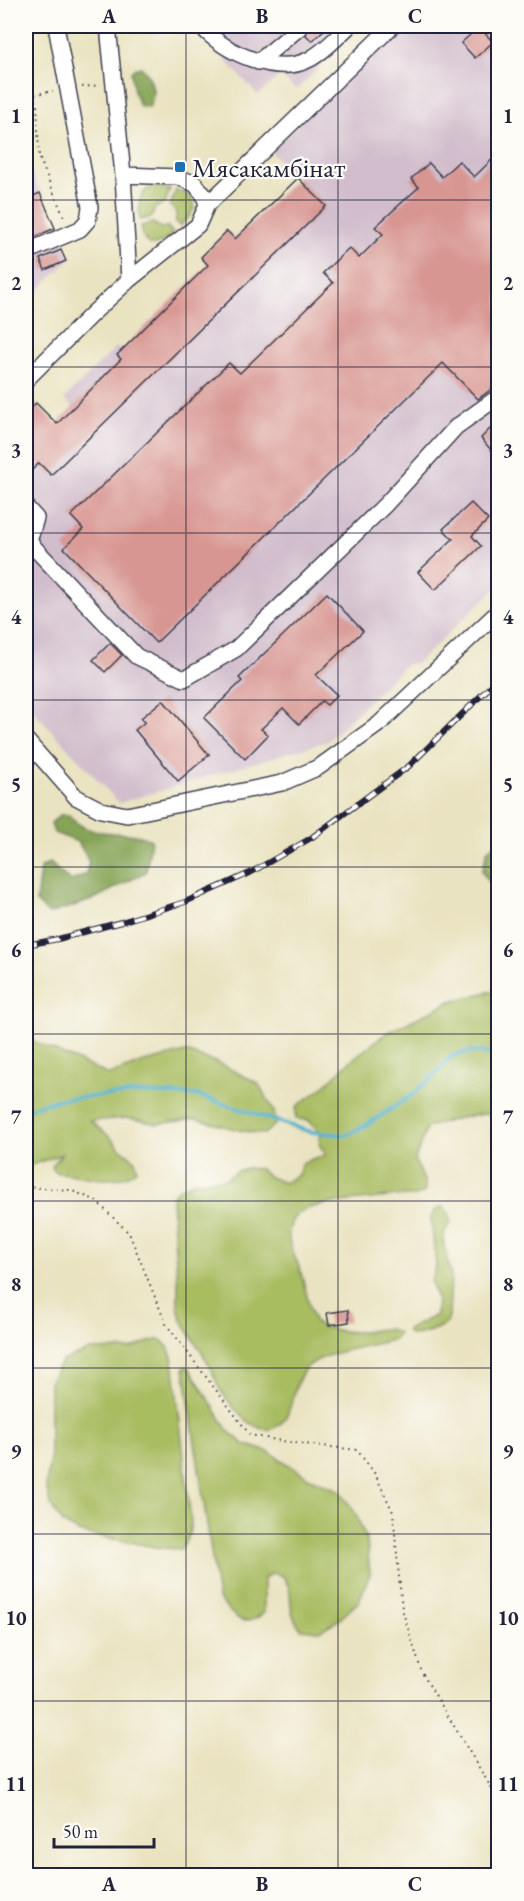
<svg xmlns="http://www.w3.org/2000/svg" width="524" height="1901" viewBox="0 0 524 1901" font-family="'EB Garamond',serif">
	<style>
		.industrial { fill: #d1bdcc }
		.green { fill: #a8bc61; stroke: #656f4e; stroke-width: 1.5 }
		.forest { fill: #86a457; stroke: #546349; stroke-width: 1.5 }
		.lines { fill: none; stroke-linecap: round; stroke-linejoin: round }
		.stream { stroke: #50b2cf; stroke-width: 4 }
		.building { fill: #d89692 }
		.minor-casing { stroke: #403f4f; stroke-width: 18 }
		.path { stroke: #403f4f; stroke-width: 2; stroke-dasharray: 1.5 4.5; stroke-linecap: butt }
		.minor { stroke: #fff; stroke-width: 15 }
		.rail-casing { stroke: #22223b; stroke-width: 6 }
		.rail { stroke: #fdfcf7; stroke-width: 4; stroke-dasharray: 11; stroke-linecap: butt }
		.grid { fill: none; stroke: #22223b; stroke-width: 1.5; stroke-opacity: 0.55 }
		.poi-dot { fill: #1f6fb2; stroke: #fdfcf7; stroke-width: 2 }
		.labels { text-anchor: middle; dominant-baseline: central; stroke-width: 4.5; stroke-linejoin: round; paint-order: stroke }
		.poi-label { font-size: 27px; fill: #22223b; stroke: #fdfcf7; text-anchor: start }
		.neatline { fill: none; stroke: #22223b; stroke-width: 2 }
		.grid-label { font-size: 20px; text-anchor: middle; font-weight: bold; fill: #22223b }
	</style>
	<rect width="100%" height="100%" fill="#fdfcf7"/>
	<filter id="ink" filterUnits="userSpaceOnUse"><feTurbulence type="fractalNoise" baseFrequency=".0167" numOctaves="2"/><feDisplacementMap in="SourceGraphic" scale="12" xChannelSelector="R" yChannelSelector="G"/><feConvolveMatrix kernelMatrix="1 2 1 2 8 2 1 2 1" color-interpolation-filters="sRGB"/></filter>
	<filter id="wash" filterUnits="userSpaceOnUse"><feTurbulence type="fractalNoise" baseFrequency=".008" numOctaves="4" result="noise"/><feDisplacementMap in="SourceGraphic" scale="24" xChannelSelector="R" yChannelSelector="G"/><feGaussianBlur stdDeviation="1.35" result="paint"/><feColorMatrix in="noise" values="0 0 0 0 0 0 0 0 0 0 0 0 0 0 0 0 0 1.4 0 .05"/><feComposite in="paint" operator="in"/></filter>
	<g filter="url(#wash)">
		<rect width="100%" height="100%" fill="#eae3c1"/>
		<path class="industrial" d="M209,26H362L296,90L280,75L258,95L200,33Z
			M399,26H498V586L417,663L405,665L328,741L119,803L26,703V413L36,403L56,424L73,407L64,399L116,347L121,350L208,265L201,257L227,231L235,238L297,178L270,151Z
			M26,161L71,258L26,302Z"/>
		<path class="green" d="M152,186L170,189L165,203L155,208L152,217L140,220C138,205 138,193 152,186Z
			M176,190C203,198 196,211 180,226L175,222C178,215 177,210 170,206Z
			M153,223L161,228L168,227L173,233C157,249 144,251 141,226Z
			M488,992L498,993V1112L463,1117L427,1127L415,1160L425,1183V1192C415,1199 405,1195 393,1196C373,1200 312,1201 298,1214C291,1219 288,1230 289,1239C290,1250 297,1259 300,1270C306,1288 308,1306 315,1323C327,1329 343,1332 357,1332C372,1333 385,1324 398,1333L395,1339C370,1347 323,1350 305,1369C290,1386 295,1424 270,1429C252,1433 228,1402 219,1388C215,1380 213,1371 208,1363C201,1349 185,1330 180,1315C177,1306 178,1293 178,1284C175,1255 173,1226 172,1197L178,1189L195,1181L225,1179L237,1171L247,1168L260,1169L270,1177L284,1183L298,1175L302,1164L312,1159L326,1155L319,1144L321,1133L308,1120L296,1119V1107L322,1088L349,1062L385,1034L451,1001Z
			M26,1038L109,1075L144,1062L186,1052L218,1063L258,1083L274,1111L276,1124L264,1134L243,1131L196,1119L157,1124L128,1118L90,1121L109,1136L121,1149L135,1160L137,1170C115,1188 84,1174 59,1173L54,1171L52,1166L62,1154L26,1167Z
			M443,1207L449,1214L450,1222L444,1234V1245L451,1275L449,1317L447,1323C436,1330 424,1334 411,1335L406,1331C416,1324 426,1321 436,1315L437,1300L431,1282L436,1266L431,1218L435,1210Z
			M160,1339L168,1347L173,1360L191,1522L188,1539L181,1549L161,1548L81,1533L62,1523L50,1504L46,1485L50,1458V1380L63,1360L90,1350L131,1349L145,1343Z
			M184,1367H189L228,1431L244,1444L269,1452L308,1477L339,1490L356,1514L367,1541L370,1574L359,1601L340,1619L320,1631L301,1629C298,1625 294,1620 293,1615C288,1599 294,1592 283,1576L272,1573L264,1578V1612C244,1632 233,1615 218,1599Z"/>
		<path class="forest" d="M141,67C152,76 157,95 149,107L140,106L134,92L131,72L134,69Z
			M60,815H69C89,842 126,827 151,840L146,872L92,900L49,914L36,902L40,868L50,863L62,874L72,881L86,874L89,861L78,842L54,833L51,823Z
			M498,842V893L482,872L487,851Z"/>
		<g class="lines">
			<path class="stream" d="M26,1109L61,1099L140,1093L196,1095L311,1132L347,1135L365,1126L412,1095L436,1074L451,1056L472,1051L498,1055"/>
		</g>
		<g id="blocks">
			<path class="building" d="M308,26H328L312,41L306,35Z
				M479,27L493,42L475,58L461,43Z
				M498,154V191L493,197L498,203V384L478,399L443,363L156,643L64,548L83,529L71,516L229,363L240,373L333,283L323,273L349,248L359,258L383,234L375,227L419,187L411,179L429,163L442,177L459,161L474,177Z
				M298,178L326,206L51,475L39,463L26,476V413L36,403L57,424L121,359L117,355L208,265L201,257L227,231L235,239Z
				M40,193L55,228L32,238L26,222V199Z
				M61,250L66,261L45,270L40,259Z
				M498,421V443L491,450L481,438Z
				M471,503L488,520L472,536L481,546L435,590L418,572L453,539L443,529Z
				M327,593L363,631L316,675L337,695L327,705L322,701L299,724L283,708L261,729L268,735L245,759L204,718L242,681L239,678Z
				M110,643L122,655L105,672L93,660Z
				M163,700L209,755L178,781L135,730L145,722L141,718Z
				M348,1310L349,1322L329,1325L327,1313Z"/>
		</g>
	</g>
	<g filter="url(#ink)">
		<use href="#blocks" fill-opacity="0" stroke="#403f4f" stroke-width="1.5"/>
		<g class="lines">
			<g class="minor-casing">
				<path id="minor" d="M108,26L123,175L129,280
					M201,26C223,52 277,77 310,59C325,51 337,37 349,26
					M258,62L299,28
					M207,205L392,26
					M26,252L80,229L88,220L90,207L56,26
					M26,380L91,315L129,280L198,225L207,205L204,195L195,184L178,177L123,175
					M26,507L36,518L29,542L136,656L184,679L236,649L386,504L456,427L498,397
					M26,740L76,797L101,810L127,815L282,783L319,767L379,724L498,612"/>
			</g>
			<path class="path" d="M26,81L32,95L53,91
				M82,87L100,85
				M32,95L37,102L39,157L65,220
				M26,1187L70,1190L95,1200L129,1233L166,1324L250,1435L287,1442L357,1450L375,1474L393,1512L402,1609L422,1673L498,1799"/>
			<use href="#minor" class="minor"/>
			<g class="rail-casing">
				<path id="rail" d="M26,945L58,939L121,922L185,902L250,873L311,838L409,766L498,679"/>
			</g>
			<use href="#rail" class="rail"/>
		</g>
	</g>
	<path class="grid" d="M186,26V1876M338,26V1876M26,200H498M26,367H498M26,533H498M26,700H498M26,867H498M26,1034H498M26,1201H498M26,1368H498M26,1534H498M26,1701H498"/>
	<rect class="poi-dot" x="174" y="161" width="12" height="12" rx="3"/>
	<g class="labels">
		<g class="poi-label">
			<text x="192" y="167">Мясакамбінат</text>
		</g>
	</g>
	<rect width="524" height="1901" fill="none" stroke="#fdfcf7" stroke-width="66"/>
	<path d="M54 1838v9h100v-9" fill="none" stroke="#22223b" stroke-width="3"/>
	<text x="63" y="1838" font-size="18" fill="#22223b" stroke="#fdfcf7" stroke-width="4.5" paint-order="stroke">50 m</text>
	<rect x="33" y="33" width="458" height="1835" class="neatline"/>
	<g class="grid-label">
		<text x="109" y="23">A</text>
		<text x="262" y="23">B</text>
		<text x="415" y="23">C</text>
		<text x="16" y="123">1</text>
		<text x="508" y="123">1</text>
		<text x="16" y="290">2</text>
		<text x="508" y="290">2</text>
		<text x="16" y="457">3</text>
		<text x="508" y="457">3</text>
		<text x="16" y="624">4</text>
		<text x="508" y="624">4</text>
		<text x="16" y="791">5</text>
		<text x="508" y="791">5</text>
		<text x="16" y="957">6</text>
		<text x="508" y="957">6</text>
		<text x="16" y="1124">7</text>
		<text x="508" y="1124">7</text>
		<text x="16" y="1291">8</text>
		<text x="508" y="1291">8</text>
		<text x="16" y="1458">9</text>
		<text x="508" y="1458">9</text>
		<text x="16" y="1625">10</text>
		<text x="508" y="1625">10</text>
		<text x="16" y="1791">11</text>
		<text x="508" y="1791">11</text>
		<text x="109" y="1891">A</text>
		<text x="262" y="1891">B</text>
		<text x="415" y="1891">C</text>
	</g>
</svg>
